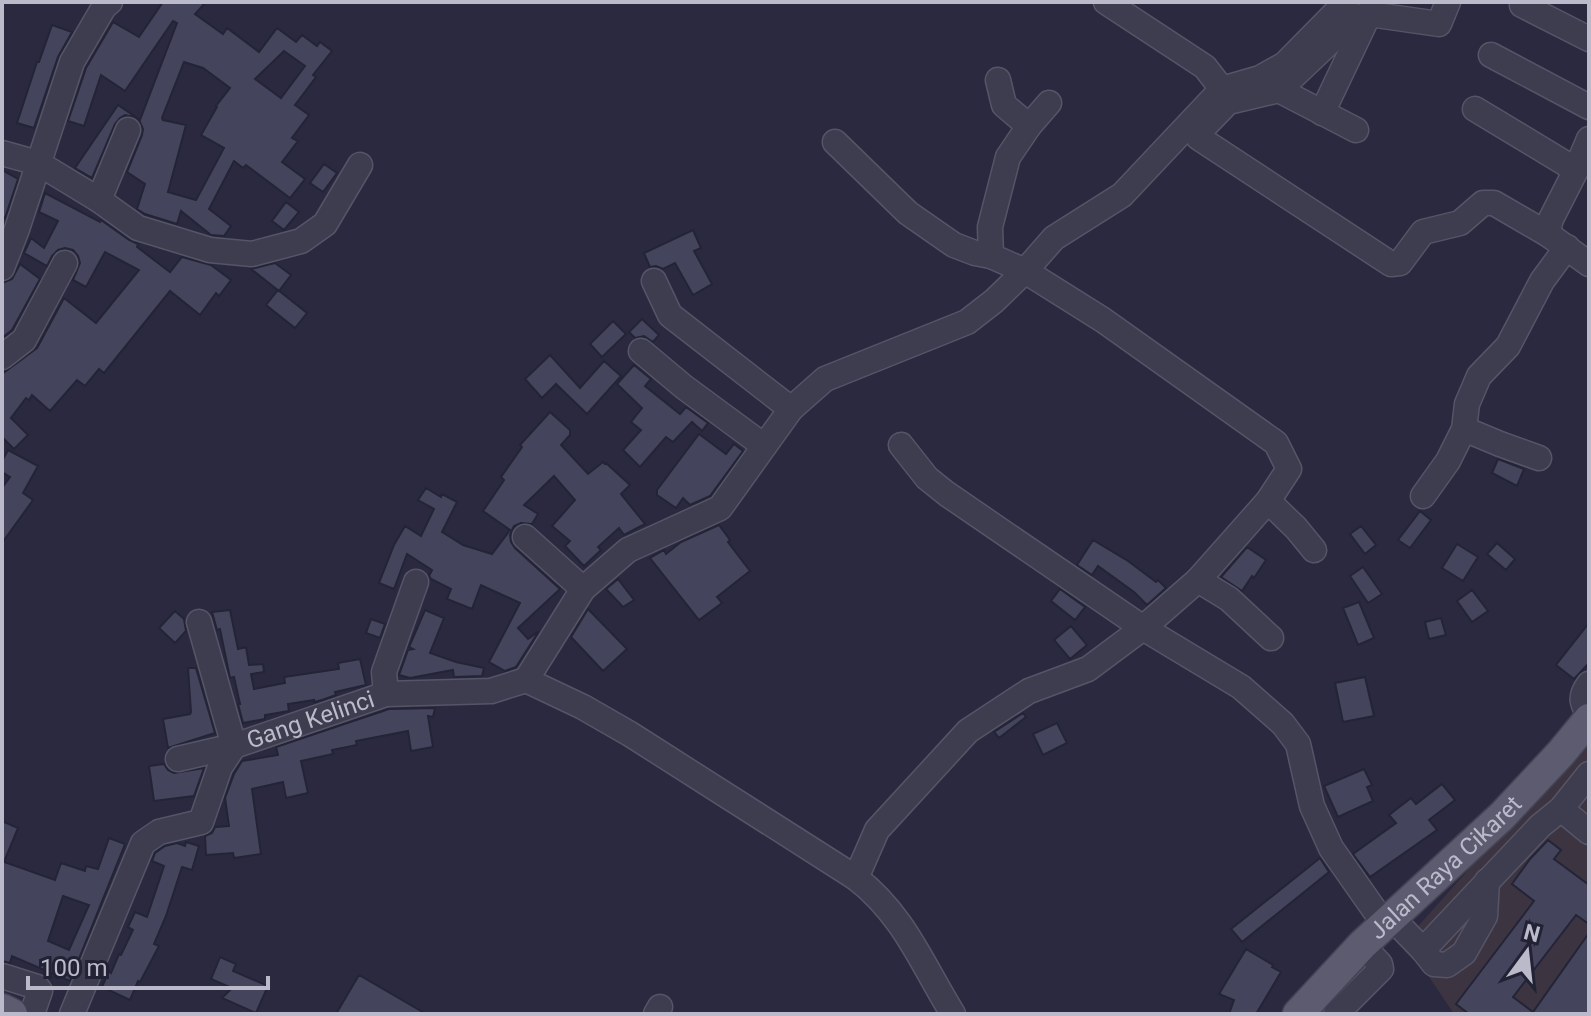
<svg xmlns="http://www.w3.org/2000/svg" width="1591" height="1016" viewBox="0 0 1591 1016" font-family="Roboto,sans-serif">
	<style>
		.medical { fill: #3c3441 }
		.building { fill: #44445d; stroke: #242437; stroke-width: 2; fill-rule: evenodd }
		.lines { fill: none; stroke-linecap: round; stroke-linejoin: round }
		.minor-casing { stroke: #565567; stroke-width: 27 }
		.major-casing { stroke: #444456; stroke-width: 33 }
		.minor { stroke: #3e3d4f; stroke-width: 24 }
		.major { stroke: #5c5b6f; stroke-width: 30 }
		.labels { text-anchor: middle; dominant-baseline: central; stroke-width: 6; stroke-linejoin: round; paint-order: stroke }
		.street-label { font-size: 24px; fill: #bbbaca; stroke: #222235 }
	</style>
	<rect width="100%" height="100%" fill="#2a293f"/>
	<path class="medical" d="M1589,734V1014H1454L1405,941Z"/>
	<path class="building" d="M163,2H206L195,14L223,34L227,28L259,52L277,28L296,42L302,35L317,46L320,42L332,51L313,75L316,77L295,105L309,115L292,138L298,141L282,162L305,179L290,198L246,165L243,168L234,161L209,209L231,226L224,236L211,235L181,211L177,224L145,214L137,209L145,184L127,172L142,135L143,129L140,122L134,117L125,115L120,118L115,124L92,178L75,168L118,105L140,120L177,23L173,21L125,91L101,75L84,126L68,121L86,68L113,22L139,37ZM284,51L305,66L281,98L255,79ZM184,62L203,68L230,88L216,106L217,107L201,135L224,148L196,200L168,192L186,125L163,120L162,118Z
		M52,25L72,32L58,57L34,128L17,123L37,62H39Z
		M324,164L337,173L323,192L310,183Z
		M2,170L18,179L5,218L2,217Z
		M45,193L100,222L101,220L129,240L138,244L137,247L170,272L182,257L211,265L231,280L219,296L216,293L200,315L170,291L104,373L99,369L85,386L77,380L50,411L32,395L29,400L26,398L11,418L28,435L14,449L2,437V374L37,348L64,298L96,323L139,270L105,252L86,287L73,280L80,263L78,256L73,250L65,248L58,250L52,256L47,266L24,253L31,238L44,248L58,221L39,212Z
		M286,202L299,212L284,230L272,221Z
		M693,230L701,248L694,251L712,284L693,295L675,263L663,269L656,266L650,267L644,253Z
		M275,263L291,275L279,291L251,269Z
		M20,264L40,279L12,330L2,338V283L12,279Z
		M278,290L307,313L295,328L266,305Z
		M642,319L659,335L653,342L644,336L635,338L629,332Z
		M613,321L626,334L602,357L590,344Z
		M550,355L580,388L604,361L621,376L587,414L556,384L542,398L525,379Z
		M634,365L651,379L645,386L680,414L686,407L708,423L702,431L692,422L673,442L666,437L640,467L623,450L641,430L631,422L642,408L617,384Z
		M550,412L570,430V435L561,445L588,474L603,462L605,464L606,463L630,485L621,494L645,524L624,535L619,528L598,547L601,550L584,566L565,546L570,541L552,526L575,500L554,476L524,505L538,514L532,524L521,523L514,526L510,535L511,542L515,548L560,589L518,628L528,639L539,631L516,667L505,671L489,662L520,603L481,585L472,609L447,599L451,589L431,579L429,576L432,570L407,554L394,589L379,583L394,545L405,526L421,536L434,509L418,500L426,488L441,497L442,494L457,502L442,532L463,545L492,554L510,530L483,511L504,480L501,477L522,447L520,445Z
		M699,434L726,454L734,444L743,451L710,496L690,505L683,498L676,508L657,495V490Z
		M8,450L38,466L23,493L33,500L2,543V488L10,477L2,472V461Z
		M1498,459L1524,469L1517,486L1492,473Z
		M1420,511L1431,520L1410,548L1398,540Z
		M719,525L730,540L728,542L750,571L717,597L722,603L699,620L650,558L664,550L666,554L681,542Z
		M1361,526L1376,545L1365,554L1350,534Z
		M1093,540L1128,561L1156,582L1158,580L1166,588L1147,605L1134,592L1098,566L1092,575L1077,565Z
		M1497,543L1515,559L1506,570L1487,554Z
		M1457,544L1478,557L1463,581L1442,568Z
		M1247,547L1266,560L1254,578L1252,576L1242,591L1221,577Z
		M1363,567L1382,594L1368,603L1350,576Z
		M618,579L634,600L623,607L606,589Z
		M1060,589L1085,607L1075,620L1051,601Z
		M1472,590L1488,611L1472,622L1457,601Z
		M1359,602L1374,638L1358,645L1343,608Z
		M588,609L627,649L603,671L571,637Z
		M230,610L238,649L246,647L249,665L263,664L264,672L251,674L254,689L285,683L284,677L339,669L338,663L360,659L366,685L335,692L336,695L322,700L314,702V700L288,704L289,711L265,715V719L243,723L238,704H240L234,677L230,678L220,629L217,630L212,612Z
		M425,610L444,618L430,653L456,662L484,668L482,676L454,677L453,670L410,678L399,675L408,650L413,649L409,647Z
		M175,611L184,619L186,631L175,643L159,628Z
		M1441,618L1446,635L1429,639L1425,622Z
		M371,619L385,624L380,638L366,633Z
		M1589,623V663L1574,679L1556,665Z
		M1071,626L1087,645L1070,659L1054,640Z
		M188,668H196L215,733L168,748L163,719L190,714L191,712Z
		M1365,677L1374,716L1343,722L1335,683Z
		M435,708L433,717L428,716L433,747L411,751L408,731L356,741L357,745L332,750L333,754L301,761L308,793L286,798L283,782L252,789L261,854L234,858L233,853L206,855L205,836L212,833L215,827L229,826L225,798L234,774L242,761L278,755L276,747L389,709Z
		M1023,713L1026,717L999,738L994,732Z
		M1057,723L1067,743L1043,755L1033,734Z
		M164,764L168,770L174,773L204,768L194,796L154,801L149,766Z
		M1364,769L1372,785L1367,787L1373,801L1338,817L1324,786Z
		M1442,784L1455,800L1429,820L1437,830L1370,877L1353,854L1396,823L1389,815L1411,798L1416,804Z
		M2,821L18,828L4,862L55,880L61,863L85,871L86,866L98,869L109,838L125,844L70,981L12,956L10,963L2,961ZM63,896L89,905L69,950L48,941Z
		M1548,840L1561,850L1554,859L1589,885V924L1576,915L1513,997L1533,1012L1589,933V1014H1469L1456,1004L1534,901L1512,884L1530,859Z
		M186,842L199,846L192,870L182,867L166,916L154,944L159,946L140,982L138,981L130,1000L102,987L109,971L111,973L119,954L121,955L133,930L128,927L135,912L147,917L164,866L152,861L155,853L165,846L177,843L185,846Z
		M1320,858L1329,872L1242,942L1231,929Z
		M1246,949L1273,965L1272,967L1281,972L1256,1014H1229L1234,1000L1219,994Z
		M220,957L236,964L233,971L268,986L256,1013L222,998L232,988L211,979Z
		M359,975L426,1014H336Z"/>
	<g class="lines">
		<g class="minor-casing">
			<g id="minor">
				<path d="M1106,2L1205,67L1222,89"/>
				<path d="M1448,2L1439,24L1369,14L1354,19L1279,90L1228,102L1200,131L1199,138L1391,264L1400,263L1423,232L1460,223L1483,203H1494L1549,235"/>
				<path d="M1522,5L1589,39"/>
				<path d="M1491,55L1589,107"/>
				<path d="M998,80L1004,105L1029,126"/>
				<path d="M1279,90L1356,130"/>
				<path d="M1475,109L1576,170"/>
				<path d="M1322,113L1369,14"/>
				<path d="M1589,139L1576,170L1551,219L1548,230L1549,235L1589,264"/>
				<path d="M835,142L908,213L954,245L975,253L991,256"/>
				<path d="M2,153L38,163L99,200L138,228L210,250L252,254L301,241L325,224L360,165"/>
				<path d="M99,200L128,130"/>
				<path d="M2,268L17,229L72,62L104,7L110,2"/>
				<path d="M654,281L670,315L791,409"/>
				<path d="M641,351L684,387L764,446"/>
				<path d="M2,357L24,340L65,263"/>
				<path d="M1464,429L1500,444L1539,458"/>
				<path d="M901,445L927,478L947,494L1143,628L1241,687L1283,724L1298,744L1312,806L1331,848L1385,925"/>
				<path d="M1423,496L1448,461L1464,429L1467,404L1479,376L1508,346L1542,281L1567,247"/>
				<path d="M1268,501L1296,528L1314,550"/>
				<path d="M525,537L583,589"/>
				<path d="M1198,580L1229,599L1271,638"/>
				<path d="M526,680L583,589L628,550L720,508L791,409L825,379L967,322L994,301L1025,271L1054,238L1122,195L1222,89L1260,78L1285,64L1346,2"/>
				<path d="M526,680L583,707L630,734L856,878C904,915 922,964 953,1014"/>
				<path d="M1589,684C1579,697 1582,703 1589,716"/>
				<path d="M386,694L384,672L416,582"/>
				<path d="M178,759L234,746L199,622"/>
				<path d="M1561,809L1589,832"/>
				<path d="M856,878L877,830L968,731L1029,691L1088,669L1143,628L1198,580L1268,501L1289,469L1276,443L1103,320L1025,271L991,256L990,227L1008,157L1029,126L1049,103"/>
				<path d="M1392,918L1423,950L1434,964L1447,965L1464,953L1485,916L1487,881"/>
				<path d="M1423,950L1540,826L1561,809L1589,774"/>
				<path d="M2,976L37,987L40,991L32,1014"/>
				<path id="s1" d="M72,1014L143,843L159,832L201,822L220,767L234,746L386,694L491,691L526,680"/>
				<path d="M656,1014L660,1007"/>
				<path d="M1336,1014L1381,969L1380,964L1362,945"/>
			</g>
		</g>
		<g class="major-casing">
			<g id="major">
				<path d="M2,1009L12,1014"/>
				<path id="s2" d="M1298,1014L1362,945L1502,816L1561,753L1589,719"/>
			</g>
		</g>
		<use href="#minor" class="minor"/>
		<use href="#major" class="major"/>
	</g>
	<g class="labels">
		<g class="street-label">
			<text stroke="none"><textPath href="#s1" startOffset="412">Gang Kelinci</textPath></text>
			<text stroke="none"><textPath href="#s2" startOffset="208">Jalan Raya Cikaret</textPath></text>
		</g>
	</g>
	<rect width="1591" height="1016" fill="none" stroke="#bbbaca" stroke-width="8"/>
	<g transform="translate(1527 952) rotate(15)" stroke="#222235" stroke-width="6" paint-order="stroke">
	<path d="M0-6L14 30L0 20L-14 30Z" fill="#bbbaca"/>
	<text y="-12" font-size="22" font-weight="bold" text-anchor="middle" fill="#bbbaca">N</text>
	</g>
	<path d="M28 976v12h240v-12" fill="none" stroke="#bbbaca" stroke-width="4"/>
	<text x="40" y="976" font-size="24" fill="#bbbaca" stroke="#222235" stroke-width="6" paint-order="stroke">100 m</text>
</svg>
